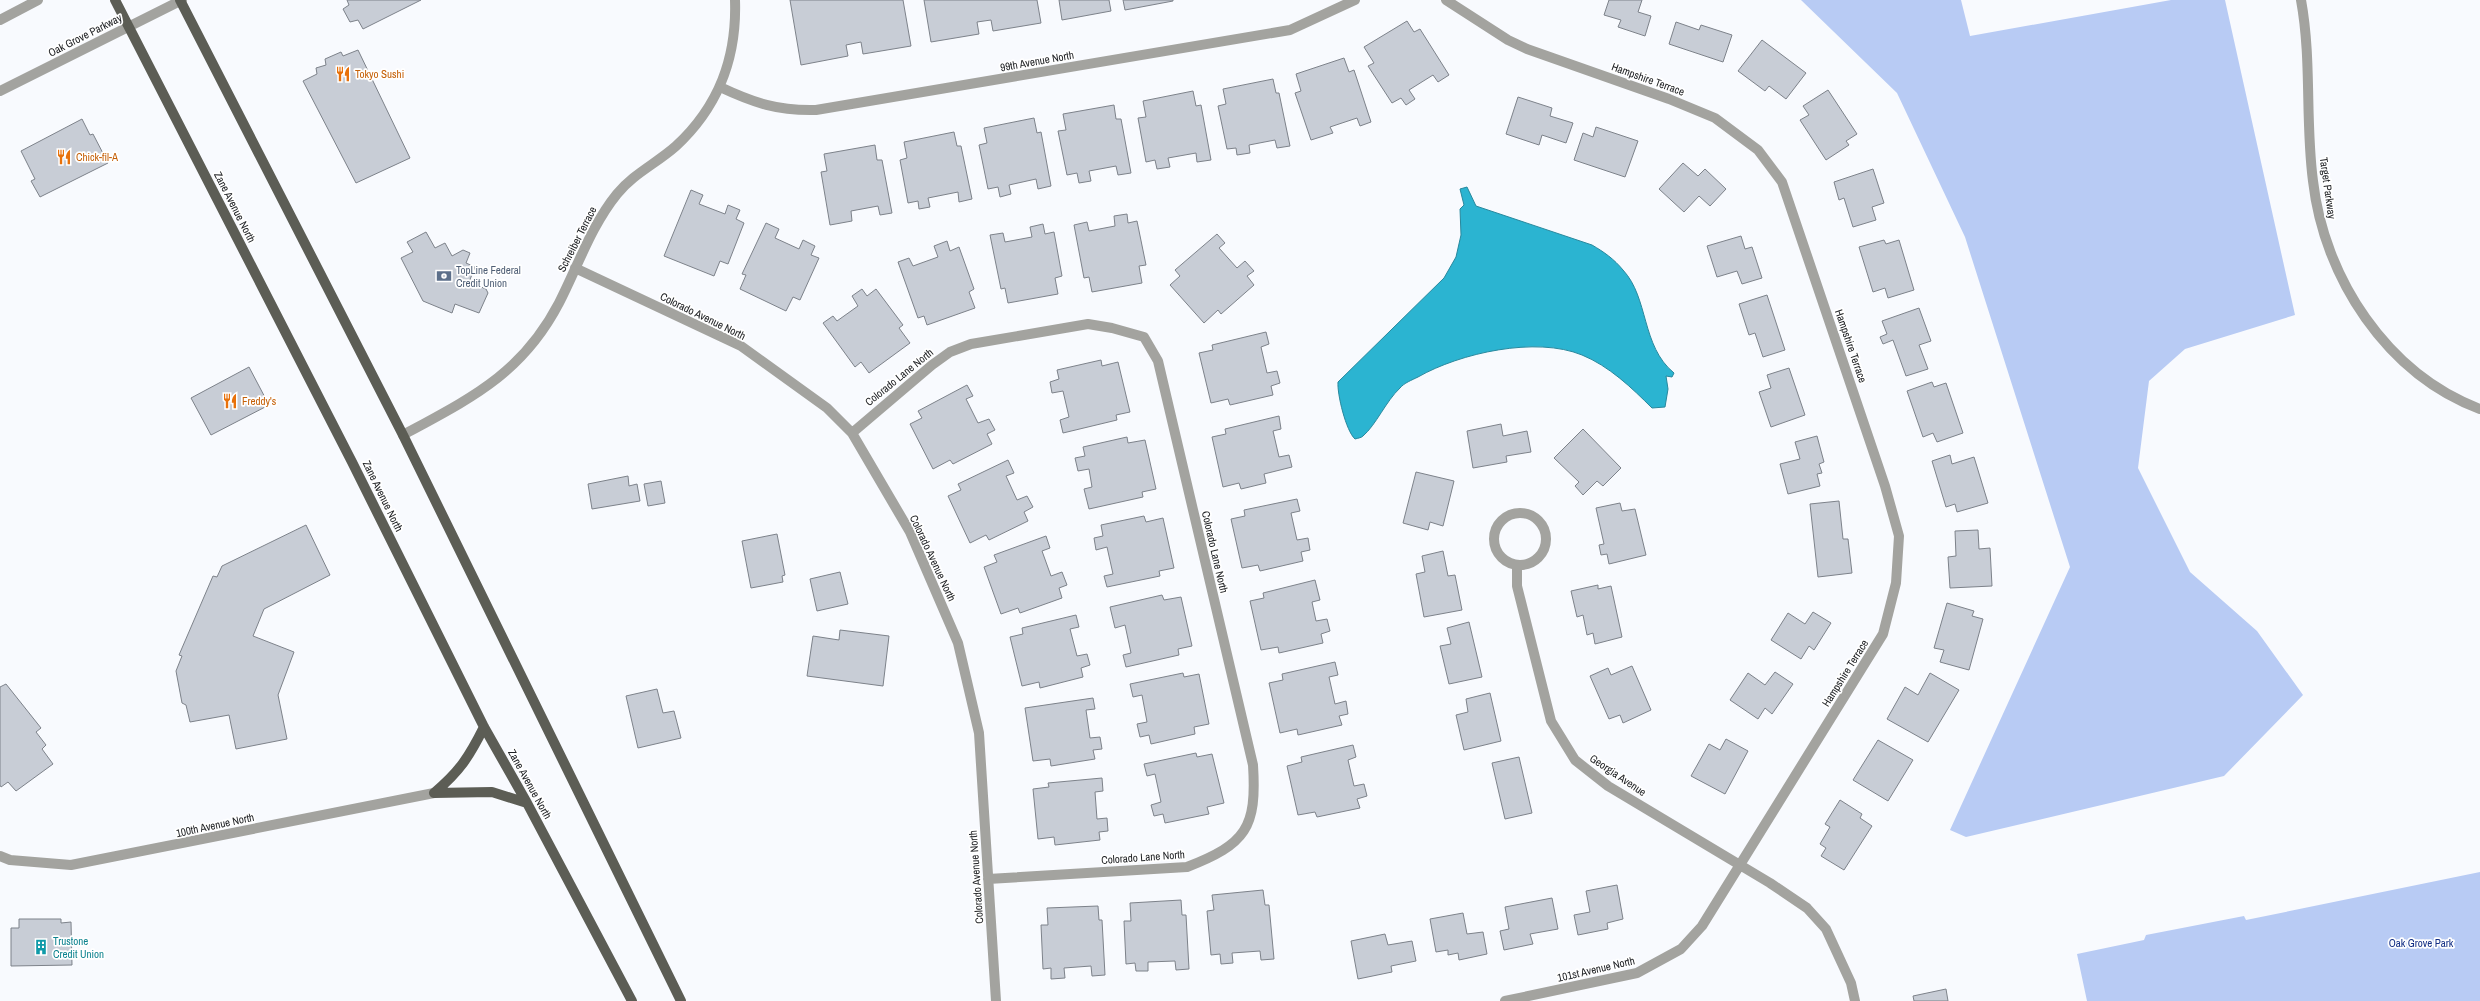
<svg xmlns="http://www.w3.org/2000/svg" width="2480" height="1001" viewBox="0 0 2480 1001" font-family="'Archivo Narrow',sans-serif">
	<style>
		.green { fill: #b8cbf4 }
		.water { fill: #2bb4d1; stroke: #28889d }
		.building { fill: #c8cdd6; stroke: #7d828a }
		.lines { fill: none; stroke-linecap: round; stroke-linejoin: round }
		.minor { stroke: #a3a39f; stroke-width: 10 }
		.major { stroke: #5c5d55; stroke-width: 10 }
		.labels { text-anchor: middle; dominant-baseline: central; stroke-width: 3.5; stroke-linejoin: round; paint-order: stroke }
		.street-label { font-size: 11px; fill: #202225; stroke: #fff }
		.food-label { font-size: 11px; fill: #c56008; stroke: #fff; text-anchor: start }
		.service-label { font-size: 11px; fill: #4e5e75; stroke: #fff; text-anchor: start }
		.culture-label { font-size: 11px; fill: #0d838f; stroke: #fff; text-anchor: start }
		.park-label { font-size: 11px; fill: #122e84; stroke: #fff }
	</style>
	<rect width="100%" height="100%" fill="#f8fafe"/>
	<path class="green" d="M1801,0H1961L1970,36L2171,0H2225L2295,315L2185,349L2149,381L2138,468L2190,572L2257,631L2303,695L2224,776L1966,837L1950,830L2070,567L1965,237L1897,93Z
		M2480,872V1001H2087L2077,954L2144,940L2146,935L2244,916L2246,920Z"/>
	<path class="water" d="M1467,187L1476,206L1592,245C1604,252 1614,259 1623,270C1649,298 1641,346 1674,373L1672,377L1666,376L1668,389L1665,407L1652,408C1632,388 1609,366 1582,355C1536,336 1460,353 1418,377C1412,380 1404,383 1400,388C1386,401 1376,425 1363,436C1361,438 1358,438 1355,439C1346,431 1337,394 1338,382L1444,278L1456,257L1461,235L1460,209L1464,205L1460,189Z"/>
	<path class="building" d="M347,0H421L363,29L358,20L350,22L343,9L349,5Z
		M790,0H903L911,46L863,54L861,42L846,45L848,56L801,65Z
		M924,0H1037L1041,23L993,31L991,20L977,22L979,34L931,42Z
		M1059,0H1109L1111,11L1062,20Z
		M1123,0H1173V1L1125,10Z
		M1609,0H1642L1638,12L1651,16L1645,36L1618,27L1621,20L1604,15Z
		M1407,21L1414,32L1420,29L1449,75L1438,82L1433,75L1409,90L1415,99L1406,105L1401,98L1392,103L1368,66L1374,63L1364,47Z
		M1676,22L1699,30L1701,25L1732,35L1723,62L1669,44Z
		M1762,40L1806,73L1786,99L1769,86L1765,91L1738,71Z
		M358,50L410,158L356,183L303,81L317,74L316,68L326,65L325,59L341,52L343,56Z
		M1344,58L1349,72L1354,70L1371,122L1360,126L1357,118L1330,127L1333,133L1311,140L1295,93L1301,91L1296,74Z
		M1273,79L1276,93H1279L1290,146L1277,148L1275,140L1249,145L1250,153L1237,155L1236,148L1227,149L1218,106L1226,104L1223,89Z
		M1828,90L1857,134L1846,141L1849,145L1826,160L1800,120L1809,115L1803,106Z
		M1193,91L1196,106L1201,105L1211,160L1197,162L1196,153L1168,158L1170,167L1157,169L1155,160L1146,162L1138,118L1146,117L1143,101Z
		M1518,97L1552,108L1550,116L1573,123L1566,143L1542,135L1539,145L1506,134Z
		M1114,105L1116,119H1121L1131,173L1118,175L1116,166L1089,171L1091,181L1079,183L1077,173L1067,175L1058,131L1066,130L1063,114Z
		M1034,118L1037,133L1041,132L1051,186L1038,189L1036,179L1009,185L1011,194L1000,197L998,187L988,189L979,145L987,143L984,128Z
		M82,119L90,135L93,134L108,163L40,197L31,181L35,179L21,151Z
		M1596,127L1638,141L1625,177L1574,160L1583,133L1593,137Z
		M954,132L957,146H961L972,199L959,202L958,192L928,198L930,207L919,209L918,201L908,203L900,160L907,158L904,142Z
		M875,145L877,160H882L892,213L880,215L878,206L851,211L852,221L830,225L821,172L827,171L824,154Z
		M1683,163L1698,176L1705,169L1726,189L1710,206L1699,196L1684,212L1659,189Z
		M1873,169L1884,203L1872,207L1876,220L1853,227L1844,198L1839,200L1834,182Z
		M691,190L703,195L699,204L725,214L728,205L740,210L736,219L744,223L728,264L720,261L714,276L664,256Z
		M1127,214L1128,223L1137,221L1146,265L1139,266L1142,283L1092,292L1089,277L1084,278L1074,225L1087,222L1089,231L1115,226L1114,216Z
		M766,223L779,229L775,238L799,249L803,240L815,246L811,255L819,258L800,300L793,297L786,311L740,289L746,275L742,274Z
		M1043,224L1045,234L1054,232L1062,276L1055,278L1058,294L1008,303L1005,288L1001,289L990,235L1003,233L1005,242L1032,237L1030,227Z
		M426,232L435,248L445,243L452,256L463,250L470,253L466,263L475,267L469,282L486,289L488,293L479,313L455,304L452,313L423,301L401,258L413,252L407,242Z
		M1217,234L1225,243L1219,248L1237,268L1245,261L1254,271L1247,276L1254,285L1221,314L1218,310L1204,323L1170,285L1180,276L1175,270Z
		M1741,236L1745,249L1752,247L1762,278L1742,284L1737,271L1717,277L1707,246Z
		M1884,240L1886,244L1899,240L1914,290L1888,298L1885,288L1873,292L1859,247Z
		M947,241L950,251L959,247L974,289L969,292L975,308L927,325L924,316L918,318L898,262L909,258L913,266L938,257L934,246Z
		M862,289L867,296L876,289L903,325L899,328L910,343L869,373L861,362L855,367L823,323L833,316L837,321L858,306L852,296Z
		M1767,295L1785,350L1763,357L1755,333L1749,335L1739,304Z
		M1919,308L1931,341L1919,345L1928,369L1906,376L1893,340L1883,344L1880,337L1887,334L1882,321Z
		M1266,332L1269,344L1261,347L1267,373L1277,371L1280,383L1271,386L1273,395L1230,405L1228,399L1211,403L1199,353L1213,350L1212,345Z
		M1101,360L1102,366L1118,362L1130,412L1116,415L1117,420L1063,433L1060,420L1069,417L1063,391L1052,393L1050,382L1059,379L1057,370Z
		M249,367L269,405L211,435L191,398Z
		M1789,368L1805,415L1771,427L1759,392L1771,388L1767,375Z
		M1932,382L1934,387L1946,383L1963,433L1937,442L1933,433L1923,437L1907,391Z
		M967,385L973,396L966,399L978,423L989,419L995,430L987,434L992,444L953,464L950,460L933,469L910,424L922,418L918,411Z
		M1279,416L1281,429L1273,431L1279,457L1289,455L1292,467L1264,474L1266,483L1241,489L1239,483L1223,487L1212,437L1226,434L1225,429Z
		M1501,424L1503,436L1527,431L1531,452L1506,456L1507,462L1473,468L1467,431Z
		M1583,429L1621,468L1603,486L1597,481L1583,495L1575,486L1579,482L1554,458Z
		M1817,436L1824,462L1819,464L1822,473L1817,474L1820,486L1788,494L1780,464L1800,459L1795,442Z
		M1127,437L1128,443L1145,440L1156,489L1142,492L1143,497L1089,509L1084,489L1092,487L1089,469L1078,471L1075,458L1085,456L1083,447Z
		M1950,455L1952,464L1974,457L1988,503L1957,512L1955,504L1946,507L1932,461Z
		M1008,460L1014,473L1006,476L1017,500L1027,496L1033,507L1024,512L1028,521L989,540L986,535L970,543L948,496L961,490L958,484Z
		M1416,472L1454,481L1443,526L1430,522L1428,530L1403,523Z
		M628,476L629,486L637,484L640,501L592,509L588,484Z
		M661,481L665,503L648,506L644,484Z
		M1297,499L1300,511L1291,513L1297,540L1308,538L1310,550L1301,552L1303,561L1260,571L1258,565L1242,568L1231,519L1245,516L1244,510Z
		M1839,501L1843,539H1848L1852,573L1818,577L1810,504Z
		M1620,503L1622,511L1635,509L1646,555L1609,564L1607,554L1601,555L1599,545L1604,544L1596,508Z
		M1144,516L1146,522L1163,518L1174,568L1159,571L1160,576L1107,587L1104,576L1113,574L1107,547L1096,550L1094,538L1103,536L1101,525Z
		M306,525L330,575L264,609L253,636L294,652L278,695L287,739L236,749L229,715L190,722L186,705L182,703L176,671L182,656L179,655L213,576L217,577L222,566Z
		M1978,530L1979,549L1990,548L1992,586L1950,588L1948,557L1956,556L1955,531Z
		M777,534L785,575L782,576L783,582L751,588L742,541Z
		M1046,536L1050,548L1042,551L1051,576L1062,572L1067,585L1059,588L1062,598L1020,613L1018,608L1001,614L984,567L997,562L994,555Z
		M1443,551L1448,576L1455,575L1462,610L1424,617L1416,574L1425,572L1422,556Z
		M840,572L848,604L817,611L810,579Z
		M1315,580L1320,600L1312,602L1316,621L1327,619L1330,631L1321,634L1323,643L1279,653L1278,647L1261,650L1250,601L1264,598L1263,593Z
		M1598,585V589L1611,586L1622,637L1595,644L1593,633L1587,635L1583,615L1577,617L1571,591Z
		M1162,595L1164,600L1181,597L1192,646L1178,649L1179,655L1126,667L1123,655L1131,653L1125,625L1115,628L1110,607Z
		M1947,603L1974,611L1972,616L1983,619L1969,670L1940,662L1944,650L1934,648Z
		M1813,612L1831,623L1814,650L1809,646L1801,659L1771,640L1788,613L1805,624Z
		M1076,615L1079,627L1070,629L1077,656L1087,654L1090,665L1081,668L1083,677L1040,688L1039,682L1022,686L1010,637L1023,634L1022,628Z
		M1469,622L1482,677L1449,684L1440,646L1451,644L1447,628Z
		M840,630L889,636L883,686L807,676L813,636L839,640Z
		M1335,662L1338,675L1329,677L1335,704L1346,701L1348,714L1339,716L1342,725L1298,735L1297,729L1280,733L1269,683L1283,680L1282,674Z
		M1632,666L1651,710L1623,723L1620,715L1609,719L1590,676L1608,668L1611,675Z
		M1775,672L1793,684L1772,714L1765,708L1758,719L1730,700L1748,673L1765,685Z
		M1183,673L1184,677L1199,674L1209,724L1194,727L1195,734L1151,744L1149,735L1140,737L1137,724L1147,722L1142,695L1133,697L1130,684Z
		M1930,673L1959,690L1928,742L1887,719L1905,687L1918,695Z
		M6,684L41,728L36,732L46,745L42,749L53,764L16,791L8,782L1,787L0,785V687Z
		M657,689L663,713L674,711L681,738L638,748L626,696Z
		M1490,693L1501,741L1464,750L1456,715L1468,712L1466,699Z
		M1093,698L1095,709L1086,710L1090,738L1100,737L1102,749L1093,750L1095,759L1051,766L1050,759L1033,761L1025,708Z
		M1726,739L1748,751L1725,794L1691,776L1709,744L1720,750Z
		M1878,740L1913,760L1888,801L1853,780Z
		M1353,745L1356,757L1348,760L1354,786L1364,784L1367,796L1357,799L1360,808L1317,817L1315,812L1298,815L1287,766L1302,762L1301,757Z
		M1196,753L1197,757L1212,754L1224,803L1207,807L1209,814L1165,823L1163,814L1154,816L1151,805L1161,802L1155,774L1147,776L1144,764Z
		M1519,757L1532,813L1505,819L1492,763Z
		M1102,778L1103,791L1095,792L1097,819L1107,818L1108,831L1099,832L1100,840L1055,845L1054,837L1038,839L1033,789L1049,787L1048,783Z
		M1840,800L1862,814L1860,818L1872,826L1844,870L1821,856L1826,848L1820,844L1830,827L1825,824Z
		M1617,885L1623,919L1607,923L1608,929L1578,935L1574,915L1590,912L1586,891Z
		M1263,890L1265,905H1269L1274,959L1261,960L1260,951L1232,953L1233,963L1221,964L1220,954L1211,955L1207,911L1214,910L1212,895Z
		M1552,898L1558,929L1530,934L1533,944L1504,950L1500,931L1509,929L1505,907Z
		M1181,900L1182,915H1186L1189,969L1176,970L1175,961L1148,962V971H1136L1135,963L1126,964L1124,921H1131L1130,903Z
		M1098,906L1099,920H1102L1105,975L1092,976L1091,966L1064,968L1065,978L1051,979V968L1043,969L1041,925H1048L1047,908Z
		M1463,913L1467,934L1483,932L1487,954L1459,960L1458,953L1448,955V950L1436,952L1430,919Z
		M19,919H61V923L71,922L72,965L11,966V928H19Z
		M1385,934L1388,945L1412,941L1416,961L1391,966L1392,972L1358,979L1351,941Z
		M1946,989L1948,1001H1914L1913,996Z"/>
	<g class="lines">
		<path class="minor" d="M1446,0L1508,40L1527,49L1669,99L1715,118L1758,150L1782,182L1885,486L1899,536L1896,583L1883,634L1702,926L1681,949L1637,973L1505,1001
			M2301,0C2312,60 2305,121 2313,181C2324,278 2387,374 2480,409
			M0,20L38,0
			M720,87C754,103 778,111 816,110L1290,30L1355,0
			M0,91L182,0
			M575,268L741,346L827,408L852,433L910,532L958,643L979,733L996,1001
			M852,433L932,365L950,352L971,344L1088,324L1112,328L1144,337L1158,361L1253,765C1257,828 1246,844 1187,867L988,879
			M403,435C471,398 522,374 559,303C578,266 591,226 617,194C633,174 657,163 676,146C719,106 737,58 735,0
			M1494 539a26 26 0 1 1 52 0a26 26 0 1 1-52 0Z
			M1517,565V586L1551,721L1575,760L1608,786L1770,883L1807,908L1826,929L1851,983L1855,1001
			M0,856L10,860L71,865L434,793"/>
		<path class="major" d="M115,0L352,462L484,727L527,803L632,1001
			M180,0L403,435L681,1001
			M434,793L492,792L527,803
			M434,793C460,771 469,757 484,727"/>
	</g>
	<defs>
		<g id="restaurant-bare" transform="scale(1.2)"><path d="M-5-6h1v4h1v-4h1v4h1v-4h1v5L-1.5 .5V6h-2V.5L-5-1ZM5-6V6H3V1.5H1.5Q1.5-4 5-6Z" fill="#e8710a" stroke="#fff" stroke-width="2.5" paint-order="stroke"/></g>
		<g id="bank-bare" transform="scale(1.2)"><path d="M-6-4H6V4H-6ZM0-2.3a2.3 2.3 0 1 0 0 4.6a2.3 2.3 0 1 0 0-4.6Z" fill="#5c6f8a" stroke="#fff" stroke-width="2.5" paint-order="stroke"/></g>
		<g id="building-bare" transform="scale(1.2)"><path d="M-4-6H4V6H1V3H-1V6H-4ZM-2.5-4.3h1.7v1.8h-1.7ZM.8-4.3h1.7v1.8H.8ZM-2.5-1h1.7V.8h-1.7ZM.8-1h1.7V.8H.8Z" fill="#0f9aa8" stroke="#fff" stroke-width="2.5" paint-order="stroke"/></g>
	</defs>
	<g fill-rule="evenodd">
		<use href="#restaurant-bare" x="343" y="74"/>
		<use href="#restaurant-bare" x="64" y="157"/>
		<use href="#bank-bare" x="444" y="276"/>
		<use href="#restaurant-bare" x="230" y="401"/>
		<use href="#building-bare" x="41" y="947"/>
	</g>
	<g class="labels">
		<g class="street-label">
			<text transform="translate(85 35) rotate(-27)">Oak Grove Parkway</text>
			<text transform="translate(1037 61) rotate(-10)">99th Avenue North</text>
			<text transform="translate(1648 79) rotate(20)">Hampshire Terrace</text>
			<text transform="translate(2328 188) rotate(82)">Target Parkway</text>
			<text transform="translate(235 207) rotate(63)">Zane Avenue North</text>
			<text transform="translate(577 239) rotate(-63)">Schreiber Terrace</text>
			<text transform="translate(703 316) rotate(26)">Colorado Avenue North</text>
			<text transform="translate(1851 346) rotate(71)">Hampshire Terrace</text>
			<text transform="translate(899 377) rotate(-39)">Colorado Lane North</text>
			<text transform="translate(383 496) rotate(64)">Zane Avenue North</text>
			<text transform="translate(1215 552) rotate(77)">Colorado Lane North</text>
			<text transform="translate(933 558) rotate(65)">Colorado Avenue North</text>
			<text transform="translate(1845 673) rotate(-58)">Hampshire Terrace</text>
			<text transform="translate(1618 775) rotate(34)">Georgia Avenue</text>
			<text transform="translate(530 784) rotate(61)">Zane Avenue North</text>
			<text transform="translate(215 825) rotate(-12)">100th Avenue North</text>
			<text transform="translate(1143 857) rotate(-4)">Colorado Lane North</text>
			<text transform="translate(976 877) rotate(-94)">Colorado Avenue North</text>
			<text transform="translate(1596 969) rotate(-13)">101st Avenue North</text>
		</g>
		<g class="food-label">
			<text x="355" y="74">Tokyo Sushi</text>
			<text x="76" y="157">Chick-fil-A</text>
			<text x="242" y="401">Freddy's</text>
		</g>
		<g class="service-label">
			<text x="456" y="270">TopLine Federal<tspan x="456" dy="13">Credit Union</tspan></text>
		</g>
		<g class="culture-label">
			<text x="53" y="941">Trustone<tspan x="53" dy="13">Credit Union</tspan></text>
		</g>
		<g class="park-label">
			<text x="2421" y="943">Oak Grove Park</text>
		</g>
	</g>
</svg>
